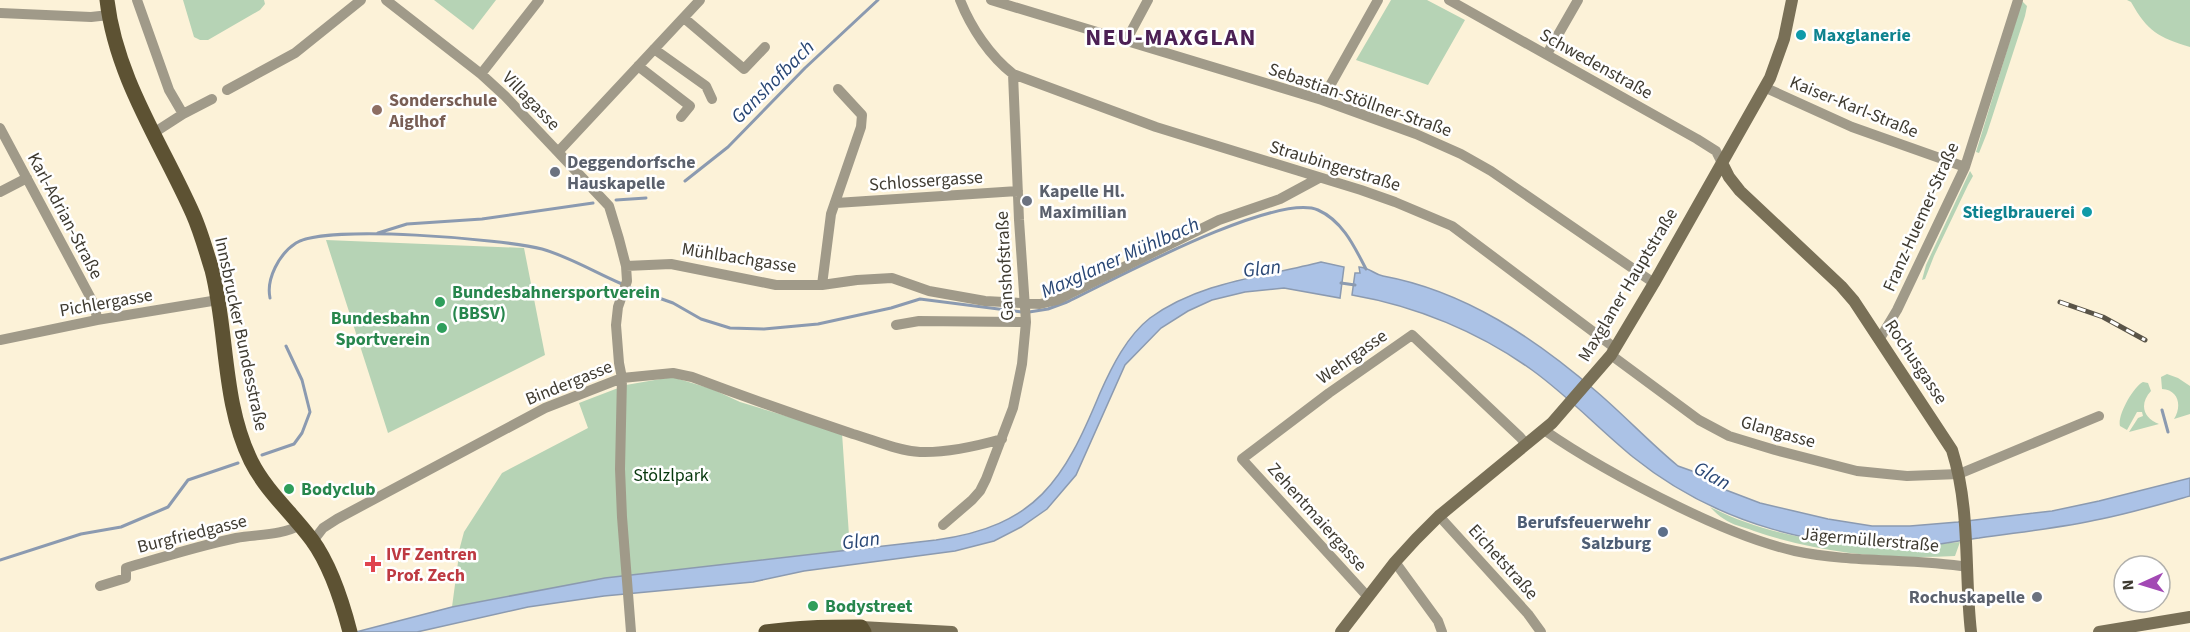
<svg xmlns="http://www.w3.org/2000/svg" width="2190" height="632" viewBox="0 0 2190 632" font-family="'Source Sans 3',sans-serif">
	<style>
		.green { fill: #b6d3b5 }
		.water { fill: #abc2e6; stroke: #8b9ab0; stroke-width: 1.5 }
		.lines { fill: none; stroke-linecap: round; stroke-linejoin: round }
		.stream { stroke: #8b9ab0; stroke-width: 3 }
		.street { stroke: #a09a89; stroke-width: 10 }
		.secondary { stroke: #797057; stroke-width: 12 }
		.primary { stroke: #5d5233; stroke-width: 15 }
		.rail-casing { stroke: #595448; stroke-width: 5 }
		.rail { stroke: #fff; stroke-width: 3; stroke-dasharray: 9; stroke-linecap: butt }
		.culture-dot { fill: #0f9aa8; stroke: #fff; stroke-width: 2 }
		.education-dot { fill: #8d6e63; stroke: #fff; stroke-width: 2 }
		.worship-dot { fill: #6b7280; stroke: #fff; stroke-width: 2 }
		.leisure-dot { fill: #2e9e5b; stroke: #fff; stroke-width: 2 }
		.service-dot { fill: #5c6f8a; stroke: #fff; stroke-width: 2 }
		.health-dot { fill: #e0444e; stroke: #fff; stroke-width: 2 }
		.labels { text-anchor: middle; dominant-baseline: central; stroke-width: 5; stroke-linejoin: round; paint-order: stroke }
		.culture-label { font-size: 18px; font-weight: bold; fill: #0d838f; stroke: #fff; text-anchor: start }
		.street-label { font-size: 18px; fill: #3f3b31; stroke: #fff }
		.education-label { font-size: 18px; font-weight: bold; fill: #785e54; stroke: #fff; text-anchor: start }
		.worship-label { font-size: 18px; font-weight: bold; fill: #5b616d; stroke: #fff; text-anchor: start }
		.leisure-label { font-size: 18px; font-weight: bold; fill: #27864d; stroke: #fff; text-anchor: start }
		.park-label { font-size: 18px; fill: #06370c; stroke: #fff }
		.service-label { font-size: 18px; font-weight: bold; fill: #4e5e75; stroke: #fff; text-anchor: end }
		.health-label { font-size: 18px; font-weight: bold; fill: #be3a42; stroke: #fff; text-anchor: start }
		.water-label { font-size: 20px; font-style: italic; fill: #284674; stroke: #fff }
		.district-label { font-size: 24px; font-weight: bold; letter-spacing: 1.5px; fill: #4c2054; stroke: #fff }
	</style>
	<rect width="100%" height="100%" fill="#fcf2d8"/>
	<path class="green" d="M183,0H264L265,4L260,10L208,40H200L194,37Z
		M434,0H496L473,30Z
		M1391,0H1427L1465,20L1428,85L1356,60Z
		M2127,0H2190V47C2158,37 2148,32 2131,2Z
		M2022,1L2027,6L2025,16L1987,133L1979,153L1976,152Z
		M1970,171L1973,176L1968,185L1934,256L1925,279L1922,280L1926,265Z
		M326,240L524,248L545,355L388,433Z
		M2167,374L2178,378L2190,386V414L2174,419C2182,406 2179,390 2162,389L2161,377Z
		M672,377L712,389L740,402L842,433L850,550L605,578L452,607L460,547L464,532L502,473L588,428L579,403L626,385Z
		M2143,382L2148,383L2151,391C2139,404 2143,418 2159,424L2129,432L2138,418L2143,416L2142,412H2137L2127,430L2120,426C2117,416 2133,387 2143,382Z
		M1710,507C1786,545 1877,551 1960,542L1955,556C1887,560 1819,553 1754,531C1744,527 1732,525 1724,519C1719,516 1714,511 1710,507Z"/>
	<path class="water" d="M1321,262L1344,267L1340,298L1284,288L1245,292L1212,300L1188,311L1161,328L1125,365L1076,475L1047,509L1021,527L994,541L955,551L804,571L753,582L604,596L528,607L417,632H356L452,607L605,578L936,540C1037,526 1064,480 1100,393C1112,366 1127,336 1150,318C1201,281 1263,277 1321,262Z
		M1359,267C1371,268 1373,274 1383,276C1465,291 1536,339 1597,392C1625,416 1650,443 1678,466L1692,471L1718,487L1760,503L1828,519L1872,526H1910L1958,522L2052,511L2099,501L2190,478V496C2161,504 2131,513 2101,519C2061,528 2020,532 1979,538C1962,540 1946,544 1929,545C1823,553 1716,524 1633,457C1599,429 1568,396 1532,370C1479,332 1416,306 1352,295L1355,273H1360Z"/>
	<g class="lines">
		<path class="stream" d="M685,181L728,147L805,68L878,0
			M616,200L646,198
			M378,233L407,224L482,219L593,203
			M1341,283L1355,285
			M628,287L673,303L701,319L730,328L764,329L818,324L891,308L920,299L1022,312
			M270,298C266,279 279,254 296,243C326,224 504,239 542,249C570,257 596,273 622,284
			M1029,312L1048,309L1067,302C1113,280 1275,192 1318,210C1343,221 1355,248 1366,269
			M2162,410L2168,432
			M262,455L294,444L302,433L310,412L302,380L286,346
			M0,560L81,534L121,527L168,507L188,480L238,463"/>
		<path class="street" d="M137,0L169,90L183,114
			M386,0L481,74L505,96L609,206L619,239L626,266L627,281L618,307L616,325L619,363L622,378L620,469L622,517L631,632
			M960,0C971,28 990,56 1013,74L1156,127L1361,190L1395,202L1452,226L1615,348
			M991,0L1322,100L1416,134L1461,154L1491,171L1654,283
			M1449,0L1697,139L1716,151L1722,163
			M0,13L91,17L109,15
			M684,18L744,69L765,47
			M1126,41L1148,0
			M654,49L706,86L712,99
			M1547,54L1578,0
			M638,66L690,106L681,117
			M481,74L539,0
			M1766,88L1852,127L1965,167
			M227,90L295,53L361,0
			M1322,100L1378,0
			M0,128L95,306L97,320
			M152,134L183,114L212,99
			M558,152L700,0
			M0,192L27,178
			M836,203L1018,191
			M626,266L671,264L776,285H822L857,280L892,278L929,291L985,301L1040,304L1057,300L1219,220L1280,199L1319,178
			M822,285L831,214L861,127L862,115L838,89
			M896,325L919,321L1026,322
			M0,340L97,320L218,300
			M1879,340L1897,310L1965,167L2018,0
			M1611,355L1699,420L1729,436L1775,450L1857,471L1907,476L1959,474L2099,416
			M1544,430C1587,460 1632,484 1679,507C1716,525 1755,542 1795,551C1852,563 1911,558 1968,567
			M1439,516L1528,614L1541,632
			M943,525L972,500L980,491L986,479L1013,408L1022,364L1026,322L1019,220L1013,74
			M313,541L323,528L337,519L545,408L622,378L673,373L692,377C745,397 799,416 853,434C874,440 898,451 920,452C947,453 977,446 1002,439
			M1395,562L1438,621L1442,632
			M100,586L126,578V568C163,557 198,546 236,538C257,534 281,536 300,525
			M1368,597L1242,459L1329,393L1412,335L1520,437L1526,444"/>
		<path class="secondary" d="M1722,163L1729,177L1740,191L1841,286L1854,301L1952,450C1971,510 1964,571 1971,632
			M858,632L861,627L952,632
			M1341,632L1395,562L1416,539L1439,516L1552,423L1611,355L1654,283L1770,78L1784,39L1792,0
			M2099,632L2190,617"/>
		<path class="primary" d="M107,0C116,78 162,144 193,214C201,232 206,251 212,270C228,333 222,402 251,461C266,491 292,513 312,540C331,566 342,601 350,632
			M766,632C798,627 829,627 861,627L864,632"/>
		<g class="rail-casing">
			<path id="rail" d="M2060,302L2103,317L2145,340"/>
		</g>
		<use href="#rail" class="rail"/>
	</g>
	<g class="culture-dot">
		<circle cx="1801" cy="35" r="6"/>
		<circle cx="2087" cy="212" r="6"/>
	</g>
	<circle class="education-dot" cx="377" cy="110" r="6"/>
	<g class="worship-dot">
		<circle cx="555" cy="172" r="6"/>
		<circle cx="1027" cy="201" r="6"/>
		<circle cx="2037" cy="597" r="6"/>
	</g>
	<g class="leisure-dot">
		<circle cx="440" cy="302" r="6"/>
		<circle cx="442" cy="328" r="6"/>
		<circle cx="289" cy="489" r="6"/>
		<circle cx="813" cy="606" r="6"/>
	</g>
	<circle class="service-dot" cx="1663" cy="532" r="6"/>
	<path class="health-dot" d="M370 555h6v6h6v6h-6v6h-6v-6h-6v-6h6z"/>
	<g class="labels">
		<g class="culture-label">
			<text x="1813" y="35">Maxglanerie</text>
			<text x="2075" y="212" text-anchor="end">Stieglbrauerei</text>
		</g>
		<g class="street-label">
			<text transform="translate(1596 64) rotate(29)">Schwedenstraße</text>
			<text transform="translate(1360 100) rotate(19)">Sebastian-Stöllner-Straße</text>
			<text transform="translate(531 101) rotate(46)">Villagasse</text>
			<text transform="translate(1854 107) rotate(22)">Kaiser-Karl-Straße</text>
			<text transform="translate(1335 166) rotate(17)">Straubingerstraße</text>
			<text transform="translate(926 181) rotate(-4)">Schlossergasse</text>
			<text transform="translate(65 216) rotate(62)">Karl-Adrian-Straße</text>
			<text transform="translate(1921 217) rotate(-66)">Franz-Huemer-Straße</text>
			<text transform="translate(739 258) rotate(9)">Mühlbachgasse</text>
			<text transform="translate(1005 266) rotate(-93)">Ganshofstraße</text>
			<text transform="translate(1628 285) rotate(-59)">Maxglaner Hauptstraße</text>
			<text transform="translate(106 303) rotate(-10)">Pichlergasse</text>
			<text transform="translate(241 334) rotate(78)">Innsbrucker Bundesstraße</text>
			<text transform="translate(1352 357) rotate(-35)">Wehrgasse</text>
			<text transform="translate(1916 362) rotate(56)">Rochusgasse</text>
			<text transform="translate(569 383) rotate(-22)">Bindergasse</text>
			<text transform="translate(1778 432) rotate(16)">Glangasse</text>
			<text transform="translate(1317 517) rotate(48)">Zehentmaiergasse</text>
			<text transform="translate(192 534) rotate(-14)">Burgfriedgasse</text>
			<text transform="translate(1870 540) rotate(5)">Jägermüllerstraße</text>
			<text transform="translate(1503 562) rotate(48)">Eichetstraße</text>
		</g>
		<g class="education-label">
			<text x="389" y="100">Sonderschule<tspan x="389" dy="21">Aiglhof</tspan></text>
		</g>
		<g class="worship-label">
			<text x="567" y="162">Deggendorfsche<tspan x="567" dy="21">Hauskapelle</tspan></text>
			<text x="1039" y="191">Kapelle Hl.<tspan x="1039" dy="21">Maximilian</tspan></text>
			<text x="2025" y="597" text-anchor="end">Rochuskapelle</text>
		</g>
		<g class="leisure-label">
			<text x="452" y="292">Bundesbahnersportverein<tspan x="452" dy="21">(BBSV)</tspan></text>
			<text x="430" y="318" text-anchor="end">Bundesbahn<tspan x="430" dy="21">Sportverein</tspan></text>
			<text x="301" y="489">Bodyclub</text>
			<text x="825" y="606">Bodystreet</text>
		</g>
		<g class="park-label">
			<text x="671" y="475">Stölzlpark</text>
		</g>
		<g class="service-label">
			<text x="1651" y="522">Berufsfeuerwehr<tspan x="1651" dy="21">Salzburg</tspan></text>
		</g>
		<g class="health-label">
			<text x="386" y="554">IVF Zentren<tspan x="386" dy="21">Prof. Zech</tspan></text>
		</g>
		<g class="water-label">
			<text transform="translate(773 82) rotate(-45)">Ganshofbach</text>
			<text transform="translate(1120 258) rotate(-24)">Maxglaner Mühlbach</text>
			<text transform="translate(1262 269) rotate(-6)">Glan</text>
			<text transform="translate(1712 476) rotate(29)">Glan</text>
			<text transform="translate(861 541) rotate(-8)">Glan</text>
		</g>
		<g class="district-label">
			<text x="1171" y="37">NEU-MAXGLAN</text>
		</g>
	</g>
	<g transform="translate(2142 584) rotate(266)"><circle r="28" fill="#ffffff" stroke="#b2b1ad" stroke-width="1.5"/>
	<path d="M0-4.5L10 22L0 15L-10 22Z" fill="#a249b4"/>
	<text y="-9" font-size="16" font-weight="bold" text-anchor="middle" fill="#3f3b31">N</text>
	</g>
</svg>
